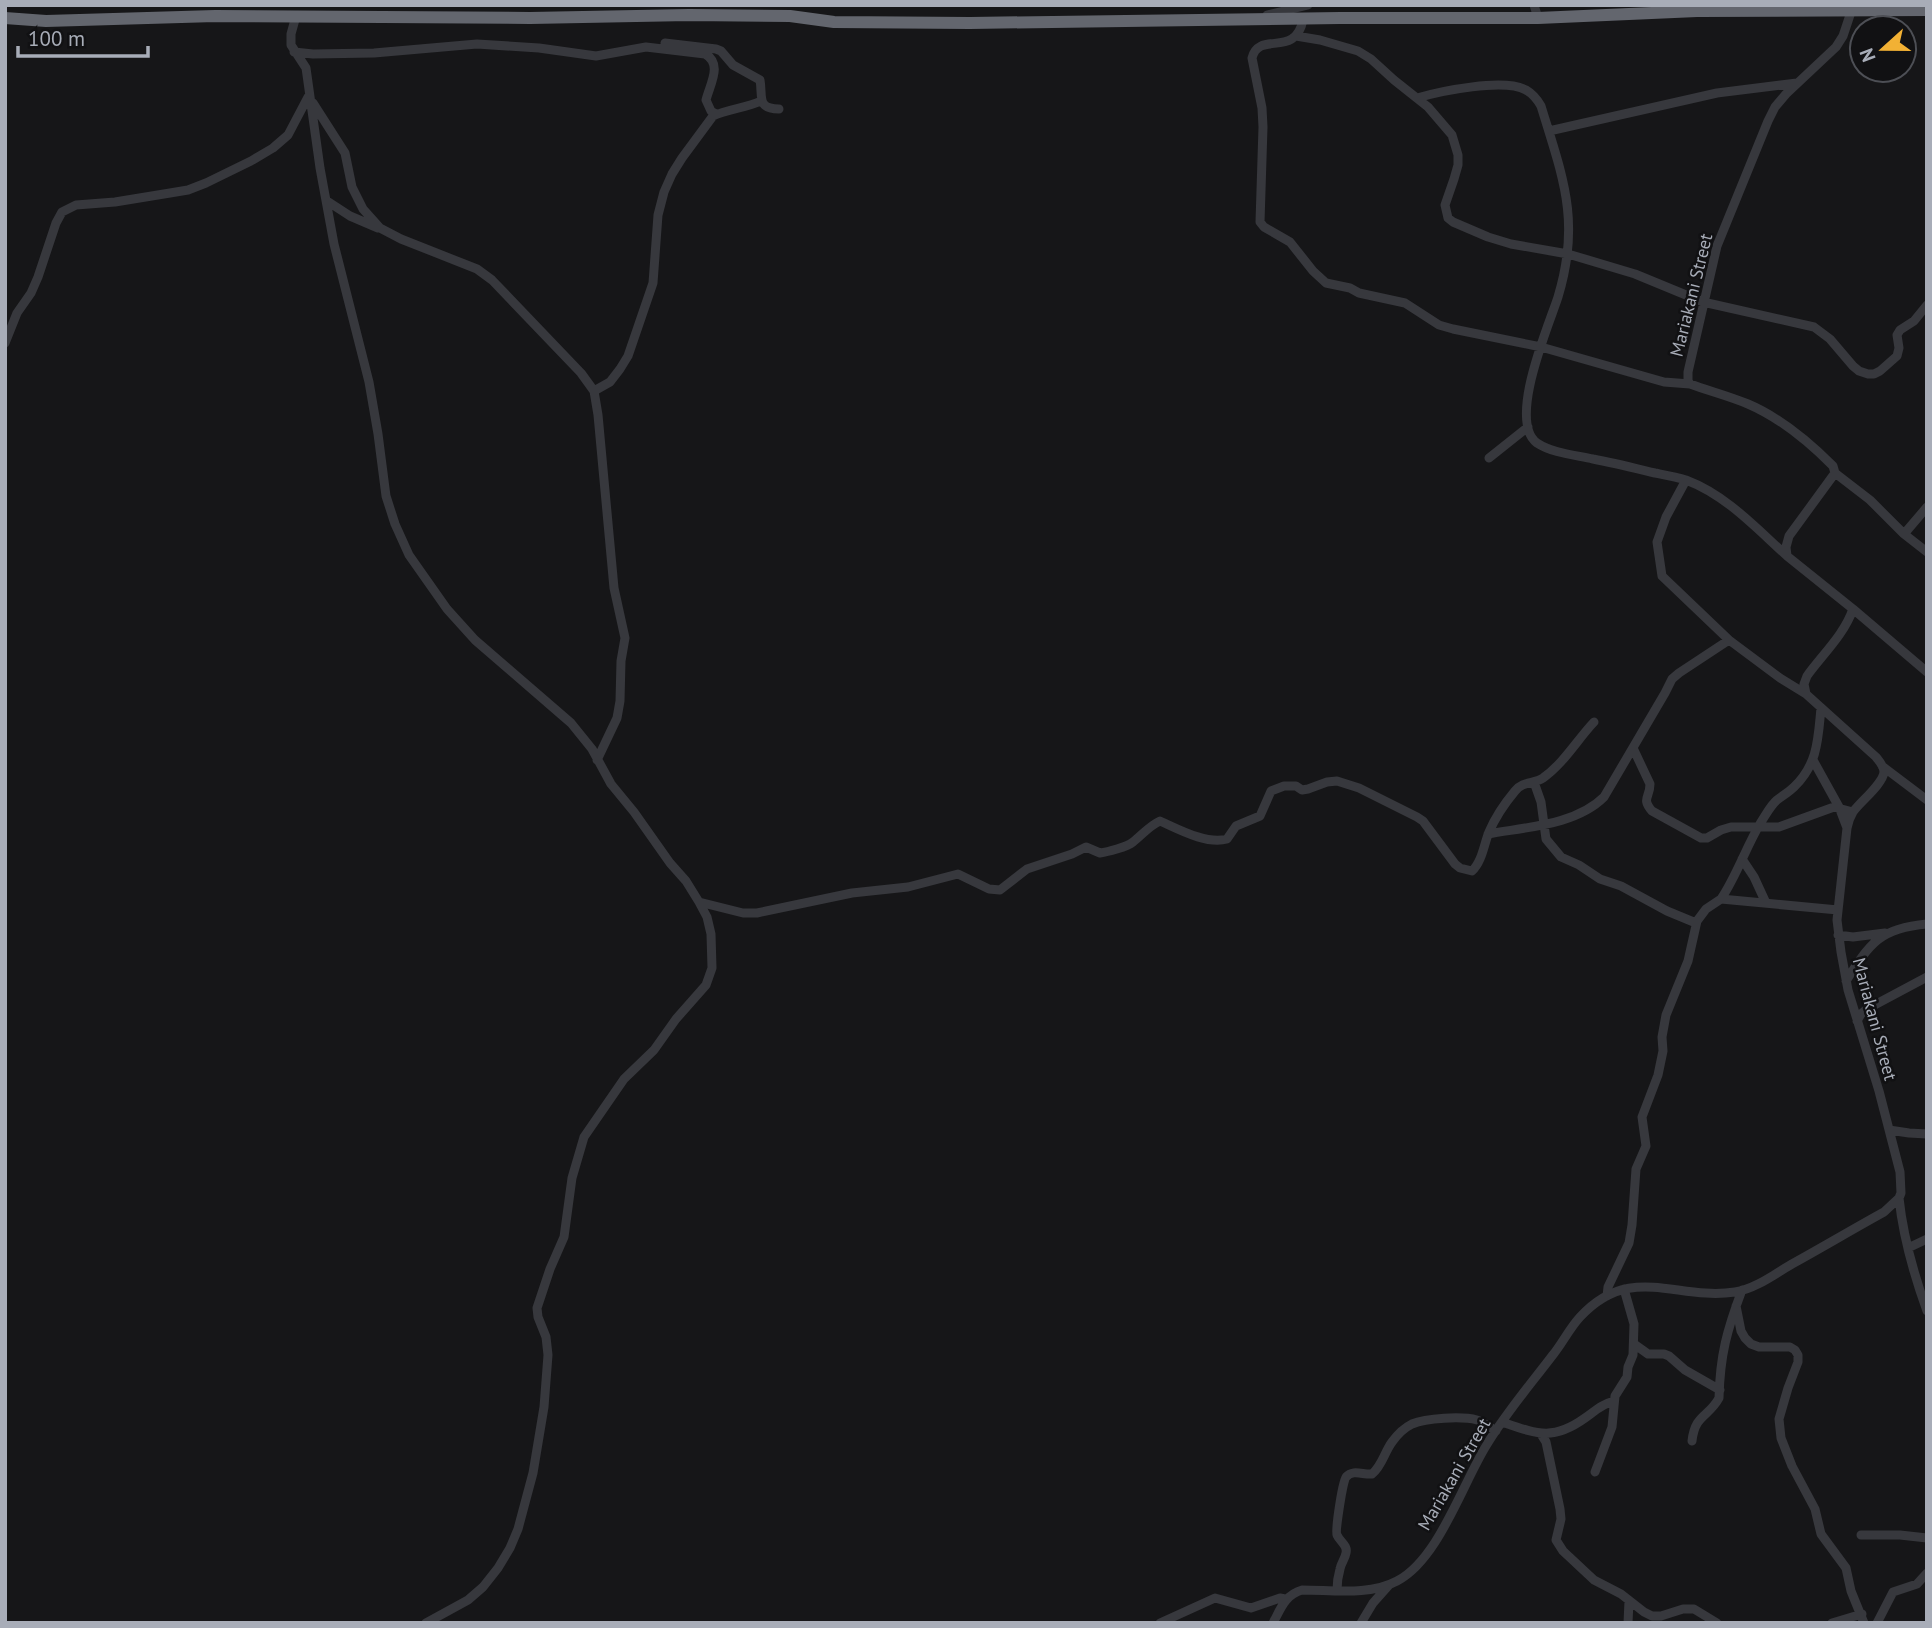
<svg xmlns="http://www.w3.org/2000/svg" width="1932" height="1628" viewBox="0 0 1932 1628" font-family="'PT Sans',sans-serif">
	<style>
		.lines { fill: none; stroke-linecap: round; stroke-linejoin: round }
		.minor { stroke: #37383d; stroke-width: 9 }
		.highway { stroke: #63666e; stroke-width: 12 }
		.labels { text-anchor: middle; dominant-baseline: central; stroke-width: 5; stroke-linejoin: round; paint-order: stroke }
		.street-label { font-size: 18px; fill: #a8adb8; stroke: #111113 }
	</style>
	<rect width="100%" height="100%" fill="#161618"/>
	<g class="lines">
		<path class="minor" d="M1534,5L1538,18
			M1267,15L1308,5
			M296,16L291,34V45L306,68L320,168L334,244L369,382L378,434L386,496L395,524L409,555L447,609L475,640L571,723L592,749L611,784L634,812L670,863L686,881L699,902L707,917L711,934L712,968L706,985L676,1019L654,1050L624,1079L584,1137L572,1178L564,1237L550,1269L537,1308L538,1317L546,1337L548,1355L544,1407L533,1473L518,1529L510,1548L498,1568L483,1587L468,1600L426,1623
			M1303,20C1295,59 1259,30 1252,58L1262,108L1263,127L1260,222L1264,227L1290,242L1313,271L1326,283L1350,288L1359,293L1405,303L1439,325L1453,329L1541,347L1664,382L1690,384
			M1296,36L1320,40L1358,51L1371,59L1394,80L1428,107L1452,135L1458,155V165L1454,179L1445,205L1448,218L1453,222L1488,237L1511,244L1568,254L1635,274L1703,302L1814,327L1830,339L1853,366L1859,371L1868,374H1874L1880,371L1897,356L1899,348L1897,335L1900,330L1914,321L1927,305
			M665,43L716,49L721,51L733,65L760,80C763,96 756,109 779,109
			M294,52L313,54L374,53L477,44L539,48L596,56L646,47L705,54C723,64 710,84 706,100L711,111L716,114
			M1417,98C1441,91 1504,78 1526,90C1533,94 1537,99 1541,106C1563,178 1581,221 1558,297C1549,325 1507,421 1537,443C1552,453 1575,455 1593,459C1614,463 1634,468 1655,473C1665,475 1676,477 1686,480C1726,495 1756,528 1787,556
			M313,103L345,153L352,187L363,209L380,228L401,239L477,269L492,280L581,373L594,391L598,415L614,588L625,638L621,661L620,701L617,718L597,760
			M1549,131L1717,93L1797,83
			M327,201L350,216L378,228
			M5,343L17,313L31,293L38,277L56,223L62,212L76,205L115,202L170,193L188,190L206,183L251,161L273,148L288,135L308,97
			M594,391L610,382L620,369L628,356L653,283L658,215L664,192L672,174L682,158L713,116C728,109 746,108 761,101
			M1489,458L1528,427
			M1835,473L1870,500L1904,534L1927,552
			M1686,480L1666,517L1657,542L1662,576L1729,640L1780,678L1806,694
			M1904,534L1927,507
			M1853,609L1927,672
			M1633,748L1650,784C1650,798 1641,798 1652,811L1701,838H1707L1721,830L1731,827H1779L1834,807L1853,812
			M1813,760L1839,807L1847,828
			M1882,766L1927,800
			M1534,782L1541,802L1546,839L1561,857L1579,865L1600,879L1621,886L1667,911L1696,923
			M1488,834C1526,827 1576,825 1604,797L1665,693L1672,679L1679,673L1729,640
			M1742,859L1754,877L1766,903
			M1721,899C1737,875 1746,847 1761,822C1766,815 1770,806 1777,800C1782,796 1789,792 1794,787C1818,764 1818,739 1821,708
			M699,902L743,913H757L852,893L908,887L958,874L989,889L1000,890L1027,869L1072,854L1086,847L1100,853C1107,852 1127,847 1133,842C1142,835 1149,826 1160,821C1178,829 1207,845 1227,839L1236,826L1260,816L1271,791L1284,786H1296L1302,790L1308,789L1327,782L1337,781L1359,788L1417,817L1423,821L1455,864L1460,868L1472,871C1482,862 1484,844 1489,832C1495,818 1505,803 1515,791C1523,781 1534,784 1543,778C1564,763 1577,740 1594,722
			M1838,935L1853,937L1885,933
			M1846,981C1870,943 1880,928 1927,924
			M1857,1021L1861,1014L1867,1009L1927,977
			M1889,1130L1909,1133L1927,1134
			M1899,1198C1903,1236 1914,1275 1927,1311
			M1908,1248L1927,1239
			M1607,1296L1608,1287L1629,1243L1632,1225L1636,1169L1646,1146L1642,1117L1658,1075L1663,1051L1662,1037L1666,1015L1688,961L1697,921L1706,909L1721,899L1838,910
			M1736,1306L1741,1331L1745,1338L1751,1344L1759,1347H1790L1795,1350L1798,1355V1362L1788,1388L1779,1419L1781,1438L1792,1466L1815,1509L1821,1534L1846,1568L1851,1591L1864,1623
			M1634,1344L1648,1354H1664L1669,1356L1685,1370L1720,1390
			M1502,1422C1537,1434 1553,1441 1585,1418C1595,1411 1602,1404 1614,1401
			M1541,1434L1546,1442L1560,1509L1561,1519L1556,1540L1563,1551L1594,1580L1621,1594L1644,1612L1652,1616H1661L1683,1609H1694L1717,1623
			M1692,1441C1695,1414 1709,1417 1719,1398C1720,1355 1727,1330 1742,1290
			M1595,1472L1612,1427L1615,1396L1627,1377L1628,1367L1633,1355L1634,1324L1624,1289
			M1861,1535H1900L1927,1538
			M1337,1590C1337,1583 1338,1576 1340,1569C1341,1563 1345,1559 1346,1553C1348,1545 1340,1542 1337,1535C1335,1531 1343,1479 1346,1477C1353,1469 1363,1475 1372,1474C1382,1466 1384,1453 1392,1442C1397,1435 1404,1428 1412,1424C1426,1418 1462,1416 1477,1420C1484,1422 1490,1428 1496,1431
			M1160,1623L1215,1598L1251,1608L1280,1598L1285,1599
			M1273,1623C1281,1608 1285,1595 1302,1590C1333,1590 1369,1596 1397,1581C1438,1560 1462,1485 1486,1446C1505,1414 1530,1385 1552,1356C1562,1344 1569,1329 1580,1317C1631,1262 1676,1301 1735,1292C1755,1289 1775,1274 1792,1264C1823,1247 1853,1229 1884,1212L1899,1198L1901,1193L1900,1172L1879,1091L1848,990L1841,952L1837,920L1847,828C1848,823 1850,817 1853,812C1860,802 1883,784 1884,772C1884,766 1879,761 1876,757L1806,694L1804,684L1807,676C1822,655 1844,635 1853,609L1787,556L1786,547L1789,536L1835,473L1833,466C1808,441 1781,418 1748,404C1729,396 1709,391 1690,384L1688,381V372L1717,246L1768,121L1775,107L1786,94L1836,47L1843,36L1851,12
			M1361,1623L1373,1603L1389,1585
			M1628,1623L1629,1601
			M1832,1623L1862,1614
			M1877,1623L1893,1592L1917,1584L1927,1573"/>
		<path class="highway" d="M5,18L46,21L215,16L530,18L689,15L790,16L834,22L970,23L1340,18H1538L1697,11L1927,10"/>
	</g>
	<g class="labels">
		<g class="street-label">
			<text transform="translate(1691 295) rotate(-76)">Mariakani Street</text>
			<text transform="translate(1875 1019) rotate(75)">Mariakani Street</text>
			<text transform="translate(1454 1474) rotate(-60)">Mariakani Street</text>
		</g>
	</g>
	<rect width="1932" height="1628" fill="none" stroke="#a8adb8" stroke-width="14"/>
	<g transform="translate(1883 49) rotate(249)"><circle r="33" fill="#111113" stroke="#4d4f55" stroke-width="2"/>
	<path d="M0-5L12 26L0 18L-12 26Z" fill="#f2b134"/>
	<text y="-10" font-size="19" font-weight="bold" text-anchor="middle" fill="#a8adb8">N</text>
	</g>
	<path d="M18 46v10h130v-10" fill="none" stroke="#a8adb8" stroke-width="3.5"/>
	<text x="28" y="46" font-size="21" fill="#a8adb8" stroke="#111113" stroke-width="5" paint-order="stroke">100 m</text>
</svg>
